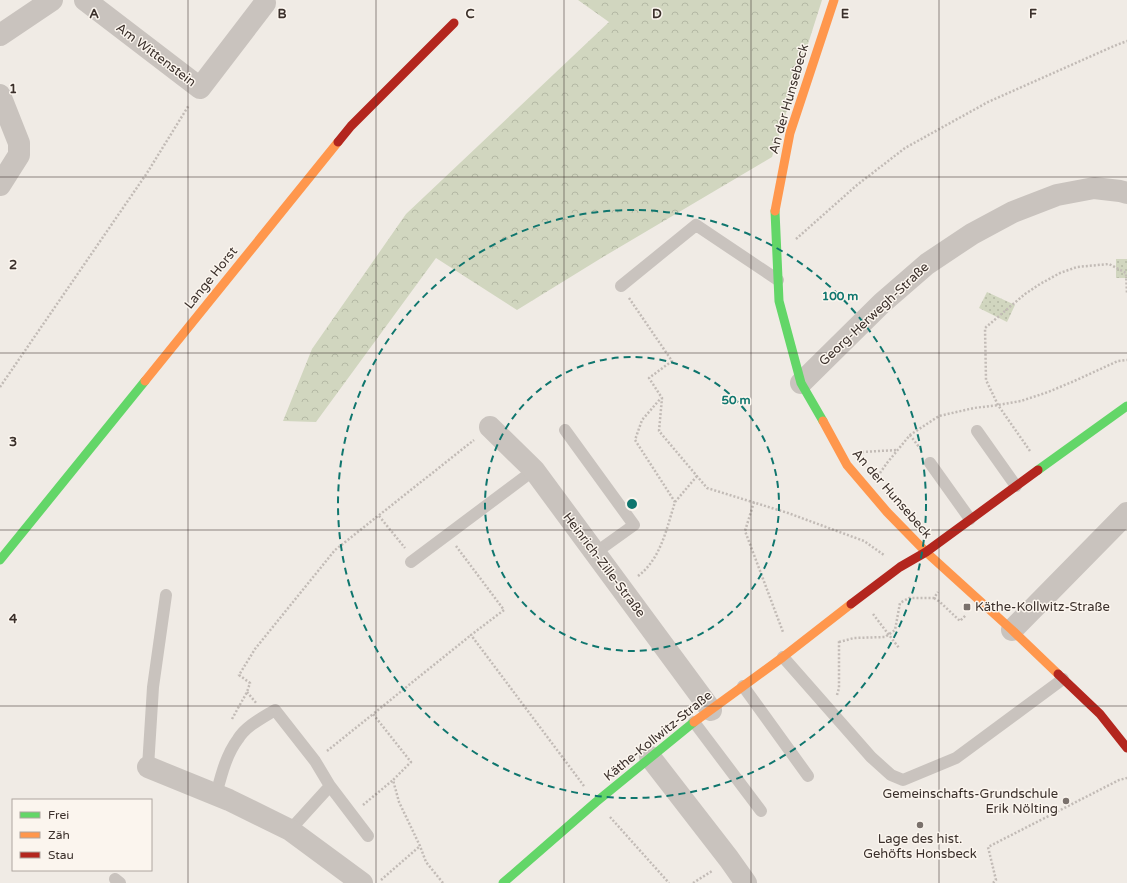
<svg xmlns="http://www.w3.org/2000/svg" width="1127" height="883" viewBox="0 0 1127 883" font-family="'Varela Round',sans-serif">
	<style>
		.forest { fill: url(#forest-crowns) }
		.park { fill: url(#park-dots) }
		.lines { fill: none; stroke-linecap: round; stroke-linejoin: round }
		.path { stroke: #c2bbb6; stroke-width: 2.5; stroke-dasharray: 2 2; stroke-linecap: butt }
		.lane { stroke: #c9c3be; stroke-width: 12 }
		.street { stroke: #c9c3be; stroke-width: 22 }
		.fast { stroke: #63d668; stroke-width: 9 }
		.slow { stroke: #ff974d; stroke-width: 9 }
		.jam { stroke: #b3261e; stroke-width: 9 }
		.grid { fill: none; stroke: #3b302b; stroke-width: 1; stroke-opacity: 0.55 }
		.ring { fill: none; stroke: #0f766e; stroke-width: 2; stroke-dasharray: 7 5 }
		.poi-dot { fill: #7a716c; stroke: #fbf5ee; stroke-width: 1.5 }
		.labels { text-anchor: middle; dominant-baseline: central; stroke-width: 3; stroke-linejoin: round; paint-order: stroke }
		.street-label { font-size: 13px; fill: #3b302b; stroke: #fbf5ee }
		.poi-label { font-size: 13px; fill: #3b302b; stroke: #fbf5ee; text-anchor: start }
		.grid-label { font-size: 13px; text-anchor: middle; font-weight: bold; fill: #3b302b; stroke: #fbf5ee; stroke-width: 3; stroke-linejoin: round; paint-order: stroke }
		.centre { fill: #0f766e; stroke: #fbf5ee; stroke-width: 2 }
		.ring-label { font-size: 12px; text-anchor: middle; font-weight: bold; fill: #0f766e; stroke: #fbf5ee; stroke-width: 3; stroke-linejoin: round; paint-order: stroke }
	</style>
	<defs>
		<pattern id="forest-crowns" width="20" height="18" patternUnits="userSpaceOnUse"><rect width="20" height="18" fill="#d1d6bf"/><path d="M2 6a3 3 0 1 1 6 0M12 15a3 3 0 1 1 6 0" fill="none" stroke="#b4b8a4"/></pattern>
		<pattern id="park-dots" width="8" height="8" patternUnits="userSpaceOnUse"><rect width="8" height="8" fill="#d1d6bf"/><path d="M2 2h.1M6 6h.1" fill="none" stroke="#b4b8a4" stroke-width="1.8" stroke-linecap="round"/></pattern>
	</defs>
	<rect width="100%" height="100%" fill="#f0ebe5"/>
	<path class="forest" d="M578,0H822L772,157L603,257L517,310L436,258L316,422L283,421L312,349L406,214L609,22Z"/>
	<path class="park" d="M1116,259H1127V278H1116Z
		M987,292L1015,305L1007,322L979,308Z"/>
	<g class="lines">
		<path class="path" d="M796,239L857,185L905,148L988,102L1114,46L1127,41
			M629,298L672,361L649,378L662,398L659,431L707,488L788,513L864,541L884,555
			M0,387L147,173L189,105
			M910,435L922,451
			M1030,451L998,405L986,380L985,328L1025,294L1040,284L1060,273L1077,267L1109,264L1126,273L1127,294
			M862,452L897,450
			M880,473L887,463L910,435L939,416L974,408L998,405L1021,401L1048,392L1072,382L1118,361L1127,360
			M675,502L697,476
			M754,502L745,531L783,632
			M379,516L405,548
			M456,546L504,610L471,635L584,786
			M638,576C661,559 667,527 675,502L635,440L642,420L661,398
			M934,598L940,602L960,621L966,615
			M873,614L899,648
			M839,642L854,638L885,637L895,630L900,603L909,598H934L938,592
			M247,692L257,704
			M837,695L839,688V641
			M232,719L247,692L250,683L239,675L255,649L335,550L474,440
			M327,751L373,714
			M363,805L393,780
			M610,817L669,883
			M381,880L420,846
			M443,883L426,862L420,846L399,802L393,780L411,762L373,714L471,635
			M693,883L712,871
			M993,883L996,880L988,847L1119,780L1127,778"/>
		<path class="lane" d="M621,286L696,225L778,280
			M565,430L634,525L595,553
			M977,431L1016,486
			M930,463L970,519
			M411,562L534,470
			M783,657L871,757L891,775L903,780L956,758L1063,679
			M743,686L808,776
			M694,722L761,811
			M148,767L153,687L166,595
			M330,786L368,836
			M216,795C221,776 226,755 238,739C246,726 262,718 275,710L315,761L330,786L290,830
			M115,879L120,883"/>
		<path class="street" d="M85,0L200,88L265,3
			M0,35L52,0
			M0,95L19,143V155L0,185
			M801,383L882,303L927,264L972,234L1013,212L1057,195L1094,188L1120,191L1127,193
			M490,427L534,470L711,710
			M1012,630L1127,513
			M650,757L729,859L746,883
			M148,767L229,800L290,830L362,883"/>
		<path class="fast" d="M775,211L779,301L801,383L823,421
			M1038,470L1127,406
			M0,560L145,381
			M503,883L596,802L694,722"/>
		<path class="slow" d="M775,211L790,133L834,0
			M145,381L338,142
			M823,421L847,465L887,512L926,552L1012,630L1058,674
			M694,722L783,657L851,604"/>
		<path class="jam" d="M338,142L351,126L454,23
			M851,604L900,567L926,552L1038,470
			M1058,674L1100,714L1127,748"/>
	</g>
	<path class="grid" d="M188,0V883M376,0V883M564,0V883M751,0V883M939,0V883M0,177H1127M0,353H1127M0,530H1127M0,706H1127"/>
	<g class="ring">
		<circle cx="632" cy="504" r="147"/>
		<circle cx="632" cy="504" r="294"/>
	</g>
	<g class="poi-dot">
		<rect x="963" y="603" width="8" height="8" rx="2"/>
		<circle cx="1066" cy="801" r="4"/>
		<circle cx="920" cy="825" r="4"/>
	</g>
	<g class="labels">
		<g class="street-label">
			<text transform="translate(156 55) rotate(37)">Am Wittenstein</text>
			<text transform="translate(789 99) rotate(-74)">An der Hunsebeck</text>
			<text transform="translate(211 278) rotate(-51)">Lange Horst</text>
			<text transform="translate(874 314) rotate(-43)">Georg-Herwegh-Straße</text>
			<text transform="translate(892 494) rotate(49)">An der Hunsebeck</text>
			<text transform="translate(604 565) rotate(53)">Heinrich-Zille-Straße</text>
			<text transform="translate(658 736) rotate(-39)">Käthe-Kollwitz-Straße</text>
		</g>
		<g class="poi-label">
			<text x="975" y="607">Käthe-Kollwitz-Straße</text>
			<text x="1058" y="794" text-anchor="end">Gemeinschafts-Grundschule<tspan x="1058" dy="15">Erik Nölting</tspan></text>
			<text x="920" y="839" text-anchor="middle">Lage des hist.<tspan x="920" dy="15">Gehöfts Honsbeck</tspan></text>
		</g>
	</g>
	<g class="grid-label">
		<text x="94" y="18">A</text>
		<text x="282" y="18">B</text>
		<text x="470" y="18">C</text>
		<text x="657" y="18">D</text>
		<text x="845" y="18">E</text>
		<text x="1033" y="18">F</text>
		<text x="13" y="93">1</text>
		<text x="13" y="269">2</text>
		<text x="13" y="446">3</text>
		<text x="13" y="623">4</text>
	</g>
	<circle cx="632" cy="504" r="6" class="centre"/>
	<g class="ring-label">
		<text x="840" y="300">100 m</text>
		<text x="736" y="404">50 m</text>
	</g>
	<rect x="12" y="799" width="140" height="72" fill="#fbf5ee" stroke="#aea6a0"/>
	<rect x="20" y="812" width="20" height="6" fill="#63d668" stroke="#aea6a0"/>
	<text x="48" y="819" font-size="12" fill="#3b302b">Frei</text>
	<rect x="20" y="832" width="20" height="6" fill="#ff974d" stroke="#aea6a0"/>
	<text x="48" y="839" font-size="12" fill="#3b302b">Zäh</text>
	<rect x="20" y="852" width="20" height="6" fill="#b3261e" stroke="#aea6a0"/>
	<text x="48" y="859" font-size="12" fill="#3b302b">Stau</text>
</svg>
